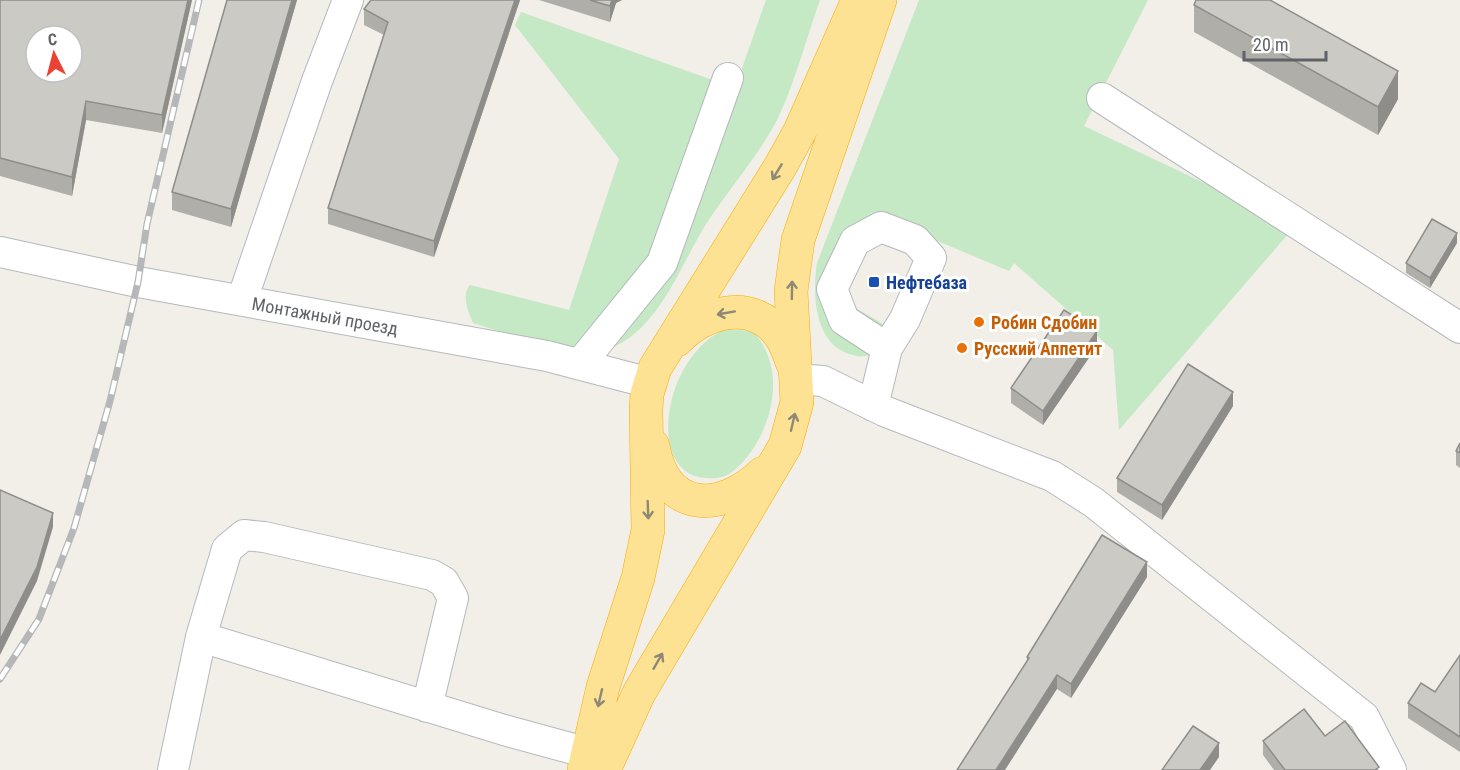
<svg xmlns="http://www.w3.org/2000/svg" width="1460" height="770" viewBox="0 0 1460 770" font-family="'Roboto Condensed',sans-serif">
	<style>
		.green { fill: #c5e8c5 }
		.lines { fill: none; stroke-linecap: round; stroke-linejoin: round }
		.minor-casing { stroke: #b5b8bc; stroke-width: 32 }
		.highway-casing { stroke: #f9ab00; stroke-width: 34 }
		.minor { stroke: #fff; stroke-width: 30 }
		.highway { stroke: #fde293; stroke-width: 33 }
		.rail-casing { stroke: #b6b7b8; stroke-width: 7 }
		.rail { stroke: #fff; stroke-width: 4.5; stroke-dasharray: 14; stroke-linecap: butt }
		.wall { fill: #afaea9 }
		.shaded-wall { fill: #8f8d8a }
		.building { fill: #cccac5; stroke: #8f8d8a; stroke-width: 1.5; fill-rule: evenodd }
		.oneway { stroke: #8e8975 }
		.transit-dot { fill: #1a4fb4; stroke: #fff; stroke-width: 2 }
		.food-dot { fill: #e8710a; stroke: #fff; stroke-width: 2 }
		.labels { text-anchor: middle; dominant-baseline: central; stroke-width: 6; stroke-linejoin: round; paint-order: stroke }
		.transit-label { font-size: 18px; font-weight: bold; fill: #164399; stroke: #fff; text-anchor: start }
		.street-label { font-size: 18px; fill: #5f6368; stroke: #fff }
		.food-label { font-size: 18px; font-weight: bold; fill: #c56008; stroke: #fff; text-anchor: start }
	</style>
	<rect width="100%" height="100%" fill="#f1efe8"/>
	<path class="green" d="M766,0H820C806,39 795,83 777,120C758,156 732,185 710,218C681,261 662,328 609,349C573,363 509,333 473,323C468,310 461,296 470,285L569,310L619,159L515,25L521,12L735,88Z
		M919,0H1148L1084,126L1295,226L1119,430L1113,350L1014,263L1009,271L871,213L841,288L847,303L892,329C887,336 882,348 876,352C870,357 859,357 853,355C814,346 812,294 817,263Z
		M725,329L752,331C791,369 771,441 732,472C724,478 715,479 706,478C668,475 664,433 671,403C678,372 696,343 725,329Z"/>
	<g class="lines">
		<g class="minor-casing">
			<path id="minor" d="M1102,98L1460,328
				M0,252L138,282L547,356L650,383
				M242,300L317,81L348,0
				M580,364L662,263L728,78
				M796,379L823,381L884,411L1052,476L1093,502L1364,717L1391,770
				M873,406L887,348L905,319L931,258L915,240L881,227L855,241L832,289L844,320L887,348
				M427,707L453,598L444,582L432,575L264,537L244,535L227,549L201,637L504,730L588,753
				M173,770L201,637"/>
		</g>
		<g class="highway-casing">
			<path id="highway" d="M677,340C705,310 755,298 781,337C786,344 789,354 792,362
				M653,446C665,513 720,514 763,473
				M584,770L603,687L638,578L648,530L646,409L647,394L655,368L780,167L800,131L858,0
				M604,770L639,693L785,446L797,402L791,291L798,240L880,0"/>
		</g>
		<use href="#minor" class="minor"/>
		<use href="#highway" class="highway"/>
		<g class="rail-casing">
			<path id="rail" d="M0,679L39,619L74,528L110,401L138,282L147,224L199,0"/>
		</g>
		<use href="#rail" class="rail"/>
	</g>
	<path class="wall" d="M0,0H192L162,133L86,120L72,196L0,176Z
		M297,0L231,227L172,210V192Z
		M520,0L434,257L328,224V208L384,35L364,25V9Z
		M539,0H622L616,3L610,22Z
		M1194,5L1398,99L1378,135L1194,32Z
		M1457,243L1430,288L1406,273V263Z
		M1097,346L1043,425L1011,403V388Z
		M1233,406L1162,520L1117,492V478Z
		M1460,443V468L1456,465V451Z
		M1147,577L1071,698L1057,689L1027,662V657Z
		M1460,655V752L1408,718V703L1435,692Z
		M1325,736L1379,770H1274L1263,755V741Z"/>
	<path class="shaded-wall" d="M188,0H192L162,133V115Z
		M292,0H297L231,227V209Z
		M515,0H520L434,257V241Z
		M612,0H622L616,3L610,22V6Z
		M1398,71V99L1378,135V107Z
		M86,101V120L72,196V177Z
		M1457,233V243L1430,288V278Z
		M1097,331V346L1043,425V411Z
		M1233,392V406L1162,520V505Z
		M53,513V527L37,581L0,655V640Z
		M1147,562V577L1071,698V684Z
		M1057,675V689L1005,770H996Z
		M1219,743V757L1210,770H1200Z"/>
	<path class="building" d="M0,0H188L162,115L86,101L72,177L0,158ZM36,36H72V72H36Z
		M227,0H292L231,209L172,192Z
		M371,0H515L434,241L328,208L388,22L364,9Z
		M590,0H612L610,6Z
		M1196,0H1270L1398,71L1378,107L1194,5Z
		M1432,219L1457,233L1430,278L1406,263Z
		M1064,310L1097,331L1043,411L1011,388Z
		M1188,364L1233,392L1162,505L1117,478Z
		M1460,443V453L1456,451Z
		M0,490L53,513L37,567L0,640Z
		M1102,535L1147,562L1071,684L1057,675L996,770H957L1029,658L1027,657Z
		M1460,655V737L1408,703L1421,683L1435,692Z
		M1304,709L1325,736L1345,721L1379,767L1375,770H1285L1263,741Z
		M1193,726L1219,743L1200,770H1162Z"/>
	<defs><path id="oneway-shaft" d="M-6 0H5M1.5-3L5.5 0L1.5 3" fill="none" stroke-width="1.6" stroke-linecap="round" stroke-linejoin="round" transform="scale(1.5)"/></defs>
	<g class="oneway">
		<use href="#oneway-shaft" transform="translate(777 172) rotate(121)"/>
		<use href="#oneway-shaft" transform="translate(792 290) rotate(-89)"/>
		<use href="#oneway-shaft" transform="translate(726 313) rotate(170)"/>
		<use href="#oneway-shaft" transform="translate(793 422) rotate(-77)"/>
		<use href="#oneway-shaft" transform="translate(648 510) rotate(88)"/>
		<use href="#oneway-shaft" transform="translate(658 661) rotate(-60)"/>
		<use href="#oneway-shaft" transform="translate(600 698) rotate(103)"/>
	</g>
	<rect class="transit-dot" x="868" y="276" width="12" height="12" rx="3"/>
	<g class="food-dot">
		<circle cx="979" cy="322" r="6"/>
		<circle cx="962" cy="348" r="6"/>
	</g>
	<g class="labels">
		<g class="transit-label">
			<text x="886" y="282">Нефтебаза</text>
		</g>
		<g class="street-label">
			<text transform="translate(325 316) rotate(10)">Монтажный проезд</text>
		</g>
		<g class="food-label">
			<text x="991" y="322">Робин Сдобин</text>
			<text x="974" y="348">Русский Аппетит</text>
		</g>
	</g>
	<g transform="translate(54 54) rotate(354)"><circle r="28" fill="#ffffff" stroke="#bfc1c3" stroke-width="1.5"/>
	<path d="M0-4.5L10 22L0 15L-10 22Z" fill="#ea4335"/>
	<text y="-9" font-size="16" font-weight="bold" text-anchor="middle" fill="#5f6368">С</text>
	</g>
	<path d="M1244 51v9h82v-9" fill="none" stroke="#5f6368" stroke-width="3"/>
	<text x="1253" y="51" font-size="18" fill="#5f6368" stroke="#ffffff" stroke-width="4.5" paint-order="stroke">20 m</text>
</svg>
